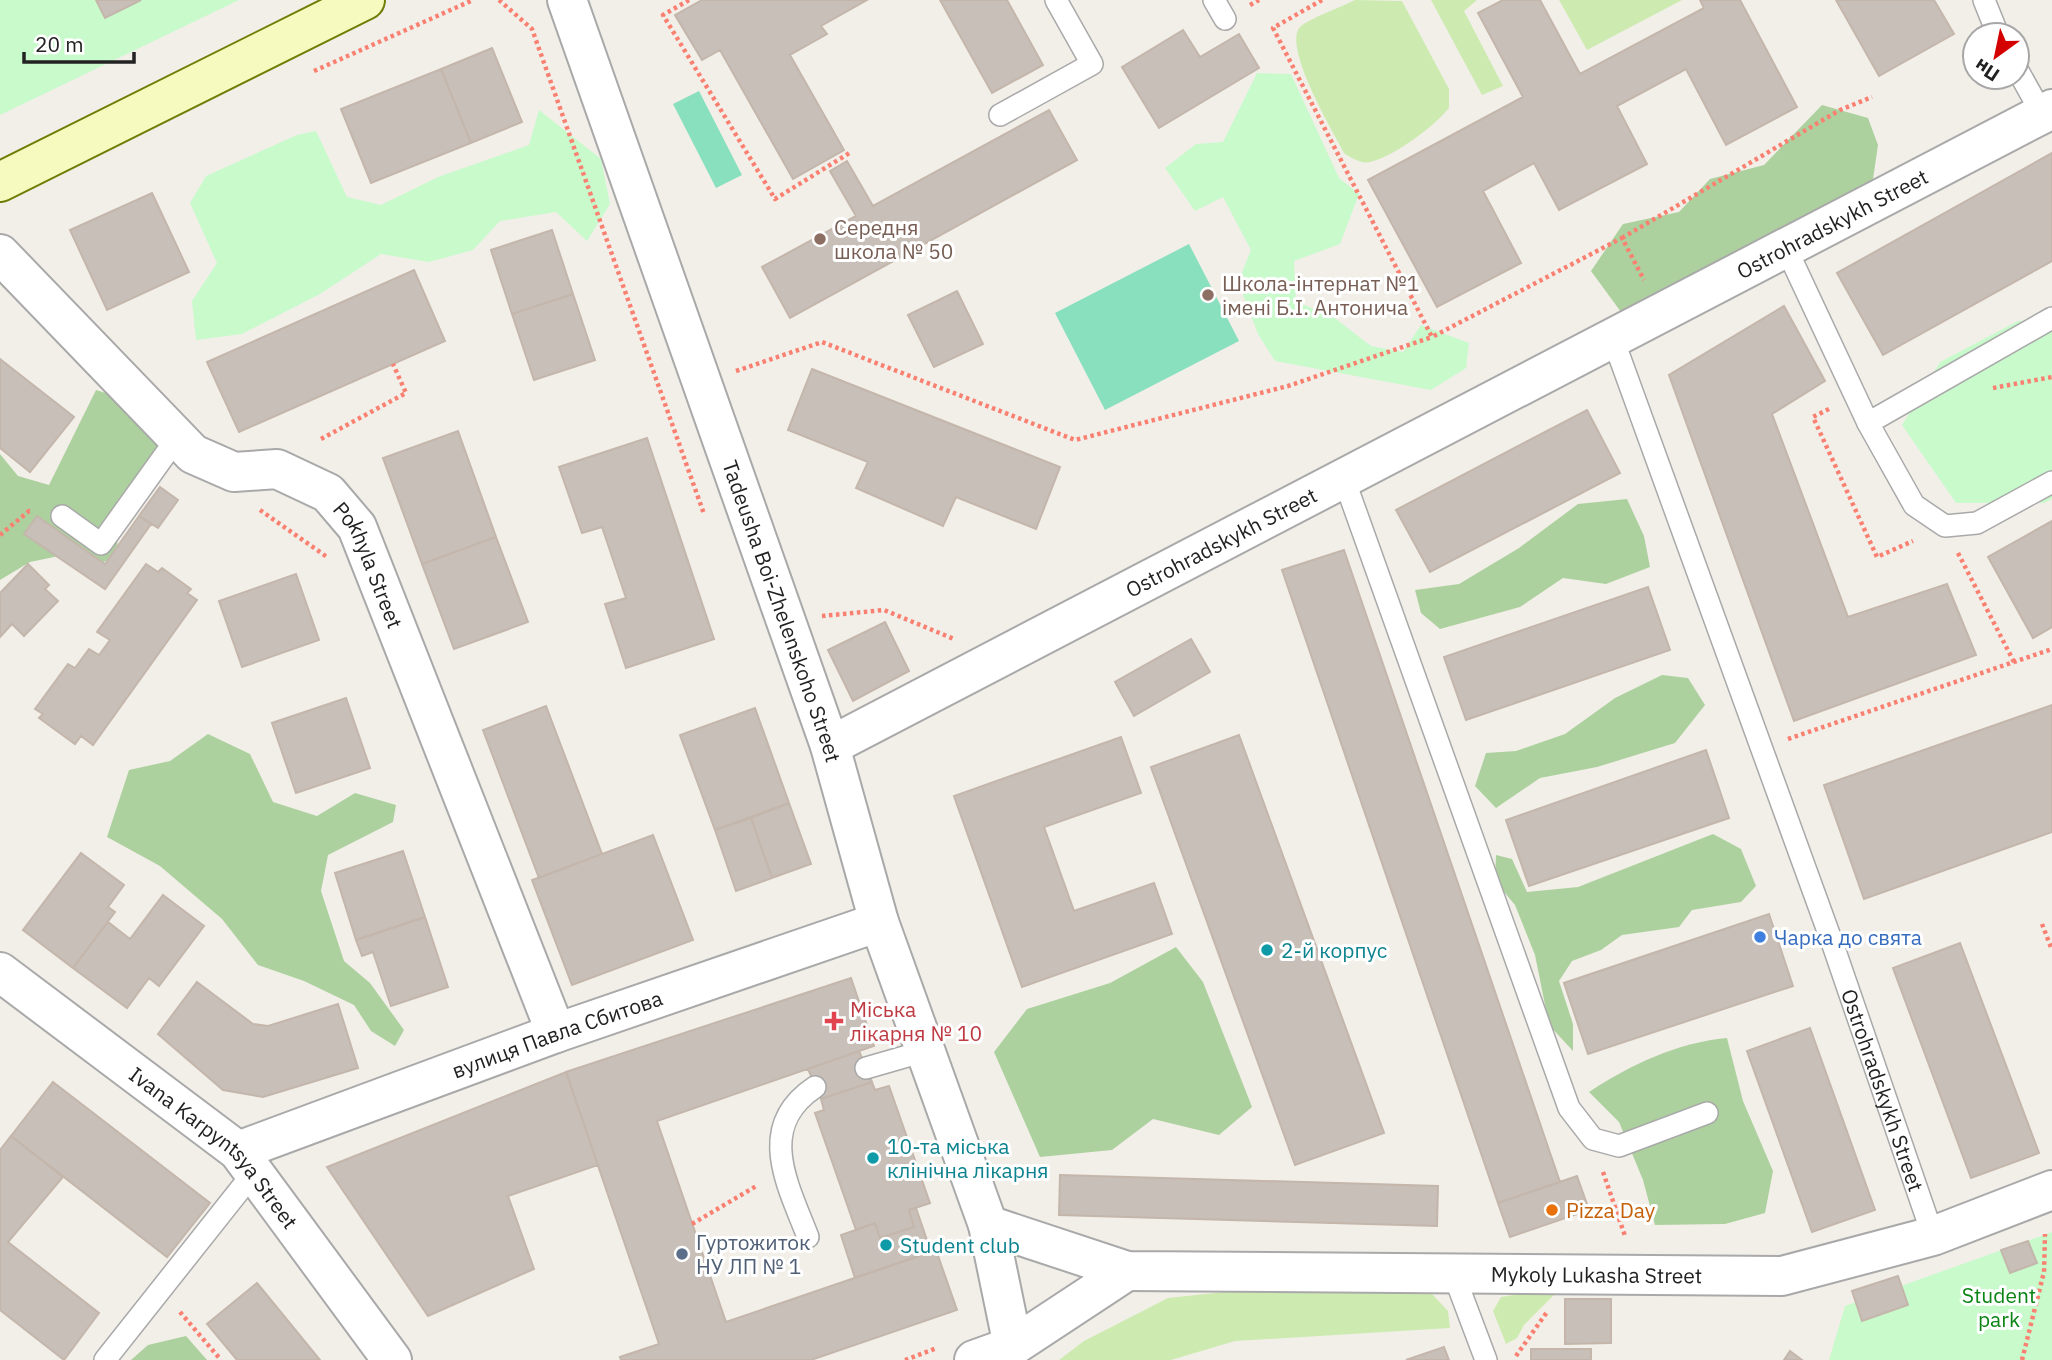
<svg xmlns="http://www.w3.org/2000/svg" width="2052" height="1360" viewBox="0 0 2052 1360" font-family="'IBM Plex Sans',sans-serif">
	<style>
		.grass { fill: #cdebb0 }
		.forest { fill: #add19e }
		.park { fill: #c8facc }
		.pitch { fill: #88e0be }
		.building { fill: #c7bfb8; stroke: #c4b6ab; stroke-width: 2 }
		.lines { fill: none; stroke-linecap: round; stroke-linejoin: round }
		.lane-casing { stroke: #a9a9a9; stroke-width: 24 }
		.street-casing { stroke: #a9a9a9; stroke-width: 42 }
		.secondary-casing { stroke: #707d05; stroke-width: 42 }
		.path { stroke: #fa8072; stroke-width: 4.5; stroke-dasharray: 3.5 3.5; stroke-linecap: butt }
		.lane { stroke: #fff; stroke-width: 21 }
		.street { stroke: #fff; stroke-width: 38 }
		.secondary { stroke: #f7fabf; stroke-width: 38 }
		.education-dot { fill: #8d6e63; stroke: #fff; stroke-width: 2.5 }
		.shop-dot { fill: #3f7fe0; stroke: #fff; stroke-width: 2.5 }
		.culture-dot { fill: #0f9aa8; stroke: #fff; stroke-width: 2.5 }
		.health-dot { fill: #e0444e; stroke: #fff; stroke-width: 2.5 }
		.food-dot { fill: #e8710a; stroke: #fff; stroke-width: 2.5 }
		.service-dot { fill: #5c6f8a; stroke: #fff; stroke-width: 2.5 }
		.labels { text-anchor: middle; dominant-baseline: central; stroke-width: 6; stroke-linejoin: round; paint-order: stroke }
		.street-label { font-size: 21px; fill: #222; stroke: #fff }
		.education-label { font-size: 21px; fill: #785e54; stroke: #fff; text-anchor: start }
		.shop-label { font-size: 21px; fill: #366cbe; stroke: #fff; text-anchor: start }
		.culture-label { font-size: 21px; fill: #0d838f; stroke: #fff; text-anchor: start }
		.health-label { font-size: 21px; fill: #be3a42; stroke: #fff; text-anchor: start }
		.food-label { font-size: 21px; fill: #c56008; stroke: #fff; text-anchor: start }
		.service-label { font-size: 21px; fill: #4e5e75; stroke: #fff; text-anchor: start }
		.park-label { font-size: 21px; fill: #0c8416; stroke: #fff }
	</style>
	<rect width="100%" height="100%" fill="#f2efe9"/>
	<path class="grass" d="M1355,0L1402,1L1449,89V108C1435,126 1393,157 1370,162C1361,164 1351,158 1344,153C1333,132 1282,46 1300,27C1310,18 1342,7 1355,0Z
		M1431,0H1477L1464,11L1503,86L1482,95Z
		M1559,0H1682L1587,50Z
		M1253,1289L1432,1294L1448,1311L1450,1328L1235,1341L1171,1360H1059L1084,1341L1168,1298Z
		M1526,1293H1556L1524,1325L1517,1338L1506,1344L1493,1311L1501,1297Z"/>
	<path class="forest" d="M1822,105L1868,118L1878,145L1872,186L1621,312L1591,271L1623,224L1679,212L1710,179L1764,165Z
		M96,390L125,399L164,447L118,525L117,556L88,569L59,556L30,562L0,580V454L18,476L49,485Z
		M1627,499L1644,536L1650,567L1606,584L1563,578L1520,607L1440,629L1421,613L1415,590L1459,584L1519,548L1578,504Z
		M1662,675L1688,678L1705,705L1675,743L1597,767L1540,778L1496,808L1475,786L1486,753L1516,751L1565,734L1615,698Z
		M208,734L250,754L273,802L317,816L355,793L396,805L393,822L328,855L321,891L344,961L370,983L404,1030L395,1046L371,1031L354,1005L304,981L258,965L222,919L160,866L107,837L129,770L170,761Z
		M1713,834L1741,849L1756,886L1741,902L1692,910L1679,927L1622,935L1601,950L1572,961L1559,981L1573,1024V1051L1549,1025L1535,955L1515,905L1495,881L1496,855L1512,859L1527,892L1578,887Z
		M1176,947L1203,982L1252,1107L1219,1135L1153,1119L1112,1150L1040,1157L994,1052L1027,1009L1110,983Z
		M1727,1038L1743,1101L1773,1171L1765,1213L1725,1224L1655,1225L1643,1180L1619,1122L1589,1092C1632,1064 1676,1043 1727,1038Z
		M186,1336L207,1360H131L148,1345Z"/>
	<path class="park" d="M0,0H239L0,115Z
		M1257,73L1291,74L1339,178L1359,194L1340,244L1294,261L1296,302L1332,316L1371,346L1403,352L1421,325L1469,343L1466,368L1431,390L1275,361L1258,334L1238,282L1251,250L1223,197L1195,211L1165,168L1196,144L1223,142Z
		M539,110L601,159L610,204L587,241L556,212L500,221L473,250L429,262L381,254L320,294L242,334L196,340L192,301L217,263L190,203L206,176L297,135L316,131L347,197L381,205L438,177L529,145Z
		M2052,320V499L2044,503H1956L1902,425L1940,362L2018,321Z
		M2052,1232V1360H1829L1845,1306Z"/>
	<path class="pitch" d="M699,91L742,175L716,188L673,104Z
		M1189,244L1239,341L1105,410L1055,313Z"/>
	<path class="building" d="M96,0H141L105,18Z
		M702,0H867L821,26L827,34L790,55L844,150L793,179L720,50L702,60L675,15Z
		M940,0H1007L1043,65L992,93Z
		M1503,0H1540L1580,74L1704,8L1700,0H1740L1797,107L1726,145L1686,69L1617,106L1647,164L1559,210L1534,163L1483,191L1521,263L1437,307L1368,180L1523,97L1478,13Z
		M1836,0H1934L1954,34L1879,76Z
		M1836,0H1934L1954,34L1879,76Z
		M1183,30L1200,57L1239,34L1259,68L1159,128L1122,67Z
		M492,48L522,122L471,143L441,69Z
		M441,69L471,143L371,183L341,109Z
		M1049,110L1077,160L790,318L762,267L856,216L830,171L847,161L873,206Z
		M2052,153V261L1883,355L1837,273Z
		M152,193L189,272L107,310L70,230Z
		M552,230L573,294L512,314L491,250Z
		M414,270L445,341L239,432L207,362Z
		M957,291L983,344L934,367L908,315Z
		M573,294L595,360L534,380L512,314Z
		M1784,306L1825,381L1772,414L1848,617L1947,584L1976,655L1794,721L1669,375Z
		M0,359L74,417L30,472L0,448Z
		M812,369L1060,467L1036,529L956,497L943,526L856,488L868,462L788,430Z
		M1587,410L1620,473L1430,572L1396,510Z
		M458,431L496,537L422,564L383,458Z
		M647,438L714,639L626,668L605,604L626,598L602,527L582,533L559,467Z
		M160,487L178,500L158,528L139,516Z
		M37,516L105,564L139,516L151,524L105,589L24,534Z
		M2052,521V627L2033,638L1988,557Z
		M496,537L528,622L454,649L422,564Z
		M1344,550L1560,1182L1498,1203L1282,570Z
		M28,564L49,585L45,589L58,601L24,636L12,624L0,637V593Z
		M146,564L158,572L162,568L191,589L187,593L197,600L93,745L81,736L75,744L39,718L43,714L35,709L68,664L75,668L89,649L99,655L110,640L97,632Z
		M296,574L319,640L242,667L219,601Z
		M1648,587L1670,650L1466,720L1444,657Z
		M885,622L909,671L853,701L828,650Z
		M1191,639L1210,672L1134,716L1115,682Z
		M346,698L370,768L296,793L272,723Z
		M2052,705V832L1864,899L1824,785Z
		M546,706L602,854L539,878L483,730Z
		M755,708L789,803L715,830L680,735Z
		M1239,735L1384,1133L1295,1165L1151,767Z
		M1121,737L1141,793L1044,827L1074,911L1154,883L1172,934L1022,987L954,796Z
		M1706,750L1729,818L1529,886L1506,820Z
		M789,803L811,864L772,878L751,818Z
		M751,818L772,878L736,891L715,830Z
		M653,835L693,940L572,985L532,880Z
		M403,851L425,917L356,940L335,873Z
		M81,853L124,885L108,907L115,912L73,968L23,930Z
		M163,895L204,926L159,986L149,978L127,1008L73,968L108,922L130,939Z
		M1769,914L1793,986L1588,1054L1564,983Z
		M425,917L448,987L391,1006L373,952L362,956L356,940Z
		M1960,943L2039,1153L1971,1178L1893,968Z
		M851,978L874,1046L657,1121L726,1322L936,1250L957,1310L811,1360H621L620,1357L659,1344L566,1072Z
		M197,982L253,1024L268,1026L338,1004L358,1068L263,1097L223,1090L158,1034Z
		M1810,1028L1875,1210L1812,1232L1747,1051Z
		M859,1051L872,1082L821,1099L808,1069Z
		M566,1072L598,1165L508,1196L534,1269L428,1316L327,1167Z
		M53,1082L210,1203L167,1257L11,1136Z
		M872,1082L875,1090L889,1086L930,1203L909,1210L914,1227L880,1238L875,1223L856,1230L815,1113L824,1110L821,1099Z
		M11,1136L63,1177L8,1242L99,1313L64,1360L0,1310V1150Z
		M1060,1175L1438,1186L1437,1226L1059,1215Z
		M1577,1176L1589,1210L1510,1237L1498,1203Z
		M916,1208L931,1252L855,1278L841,1235L875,1223L880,1238L914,1227L909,1210Z
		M2028,1241L2037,1263L2010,1273L2001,1250Z
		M1898,1276L1908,1305L1862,1321L1852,1291Z
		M257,1283L320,1360H237L207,1324Z
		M1565,1299H1611V1343L1565,1344Z
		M1444,1347L1449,1360H1406Z
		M1531,1349H1591V1360H1531Z
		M1790,1351L1802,1360H1784Z"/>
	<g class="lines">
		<g class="lane-casing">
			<g id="lane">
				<path d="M1214,0L1225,19"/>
				<path d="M1984,0L1998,35"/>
				<path d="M2017,69L2042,114"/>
				<path d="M1000,115L1092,64L1056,0"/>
				<path d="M1786,248L1868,423L1914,505L1945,526L1977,523L2052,482"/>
				<path id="s1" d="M1613,339L1833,945L1933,1236"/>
				<path d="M1868,423L2052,318"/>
				<path d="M1344,479L1569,1108L1593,1139L1619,1146L1707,1113"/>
				<path d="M62,516L101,544L177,438"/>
				<path d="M866,1068L925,1051"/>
				<path d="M808,1237C788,1185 755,1127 815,1087"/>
				<path d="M1454,1275L1486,1360"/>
				<path d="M105,1360L254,1172"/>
			</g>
		</g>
		<g class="street-casing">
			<g id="street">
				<path id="s2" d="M567,0L830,746L879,922L988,1225L1013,1346"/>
				<path id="s3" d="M0,254L193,454L234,472L277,469L328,493L357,527L556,1033"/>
				<path id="s4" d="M830,746L2052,109"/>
				<path id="s5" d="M0,972L238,1151L392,1360"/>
				<path id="s6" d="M238,1151L556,1033L879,922"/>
				<path id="s7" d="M988,1225L1127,1271L1782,1276L1933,1236L2052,1190"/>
				<path d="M974,1360L1013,1346L1127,1271"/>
			</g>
		</g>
		<g class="secondary-casing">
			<path id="secondary" d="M0,182L365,0"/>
		</g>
		<path class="path" d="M499,0L532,29L704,514
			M689,0L663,15L775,199L851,152
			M1322,0L1273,28L1432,337L1622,238L1644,280
			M1250,5L1259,0
			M314,71L473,0
			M1622,238L1840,110L1872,97
			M736,371L822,342L1075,440L1288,386L1432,337
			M1993,388L2052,377
			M1829,409L1813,417L1877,557L1913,541
			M321,439L406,393L393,364
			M260,510L327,557
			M0,535L29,511L33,512
			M1958,553L2015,664
			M822,616L884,610L954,639
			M1788,739L2052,649
			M2042,924L2052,950
			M1603,1172L1625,1236
			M692,1224L758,1185
			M180,1312L221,1360
			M1516,1356L1547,1312
			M905,1360L937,1348
			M2022,1360L2044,1272L2045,1234"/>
		<use href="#lane" class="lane"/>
		<use href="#street" class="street"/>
		<use href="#secondary" class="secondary"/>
	</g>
	<g class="education-dot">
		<circle cx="820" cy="239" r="7"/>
		<circle cx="1208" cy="295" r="7"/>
	</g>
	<circle class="shop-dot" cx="1760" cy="937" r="7"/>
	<g class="culture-dot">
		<circle cx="1267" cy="950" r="7"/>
		<circle cx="873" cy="1158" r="7"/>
		<circle cx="886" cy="1245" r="7"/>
	</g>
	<path class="health-dot" d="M830.5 1010.5h7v7h7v7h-7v7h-7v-7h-7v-7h7z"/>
	<circle class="food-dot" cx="1552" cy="1210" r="7"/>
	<circle class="service-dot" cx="682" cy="1254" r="7"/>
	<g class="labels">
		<g class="street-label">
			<text stroke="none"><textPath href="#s4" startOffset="1130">Ostrohradskykh Street</textPath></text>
			<text stroke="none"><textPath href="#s4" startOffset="441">Ostrohradskykh Street</textPath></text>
			<text stroke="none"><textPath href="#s3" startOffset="506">Pokhyla Street</textPath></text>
			<text stroke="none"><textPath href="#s2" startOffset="648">Tadeusha Boi-Zhelenskoho Street</textPath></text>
			<text stroke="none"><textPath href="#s6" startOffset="340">вулиця Павла Сбитова</textPath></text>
			<text stroke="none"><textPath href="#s1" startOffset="798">Ostrohradskykh Street</textPath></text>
			<text stroke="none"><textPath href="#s5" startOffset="278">Ivana Karpyntsya Street</textPath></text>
			<text stroke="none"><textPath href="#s7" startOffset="616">Mykoly Lukasha Street</textPath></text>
		</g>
		<g class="education-label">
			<text x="834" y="227">Середня<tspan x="834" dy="24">школа № 50</tspan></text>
			<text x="1222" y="283">Школа-інтернат №1<tspan x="1222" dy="24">імені Б.І. Антонича</tspan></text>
		</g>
		<g class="shop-label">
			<text x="1774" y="937">Чарка до свята</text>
		</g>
		<g class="culture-label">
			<text x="1281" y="950">2-й корпус</text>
			<text x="887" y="1146">10-та міська<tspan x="887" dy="24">клінічна лікарня</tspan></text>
			<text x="900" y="1245">Student club</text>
		</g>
		<g class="health-label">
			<text x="850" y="1009">Міська<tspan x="850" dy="24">лікарня № 10</tspan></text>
		</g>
		<g class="food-label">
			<text x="1566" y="1210">Pizza Day</text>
		</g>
		<g class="service-label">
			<text x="696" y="1242">Гуртожиток<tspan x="696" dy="24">НУ ЛП № 1</tspan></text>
		</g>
		<g class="park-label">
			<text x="1999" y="1295">Student<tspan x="1999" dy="24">park</tspan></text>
		</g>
	</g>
	<g transform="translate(1996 56) rotate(213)"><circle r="33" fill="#ffffff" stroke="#a7a7a7" stroke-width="2"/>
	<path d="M0-5L12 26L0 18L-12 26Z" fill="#d40000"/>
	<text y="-10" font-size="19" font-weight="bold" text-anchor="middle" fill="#222222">Пн</text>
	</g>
	<path d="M24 52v10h110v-10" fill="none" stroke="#222222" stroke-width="3.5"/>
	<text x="35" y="52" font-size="21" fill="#222222" stroke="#ffffff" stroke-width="5" paint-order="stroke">20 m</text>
</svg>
